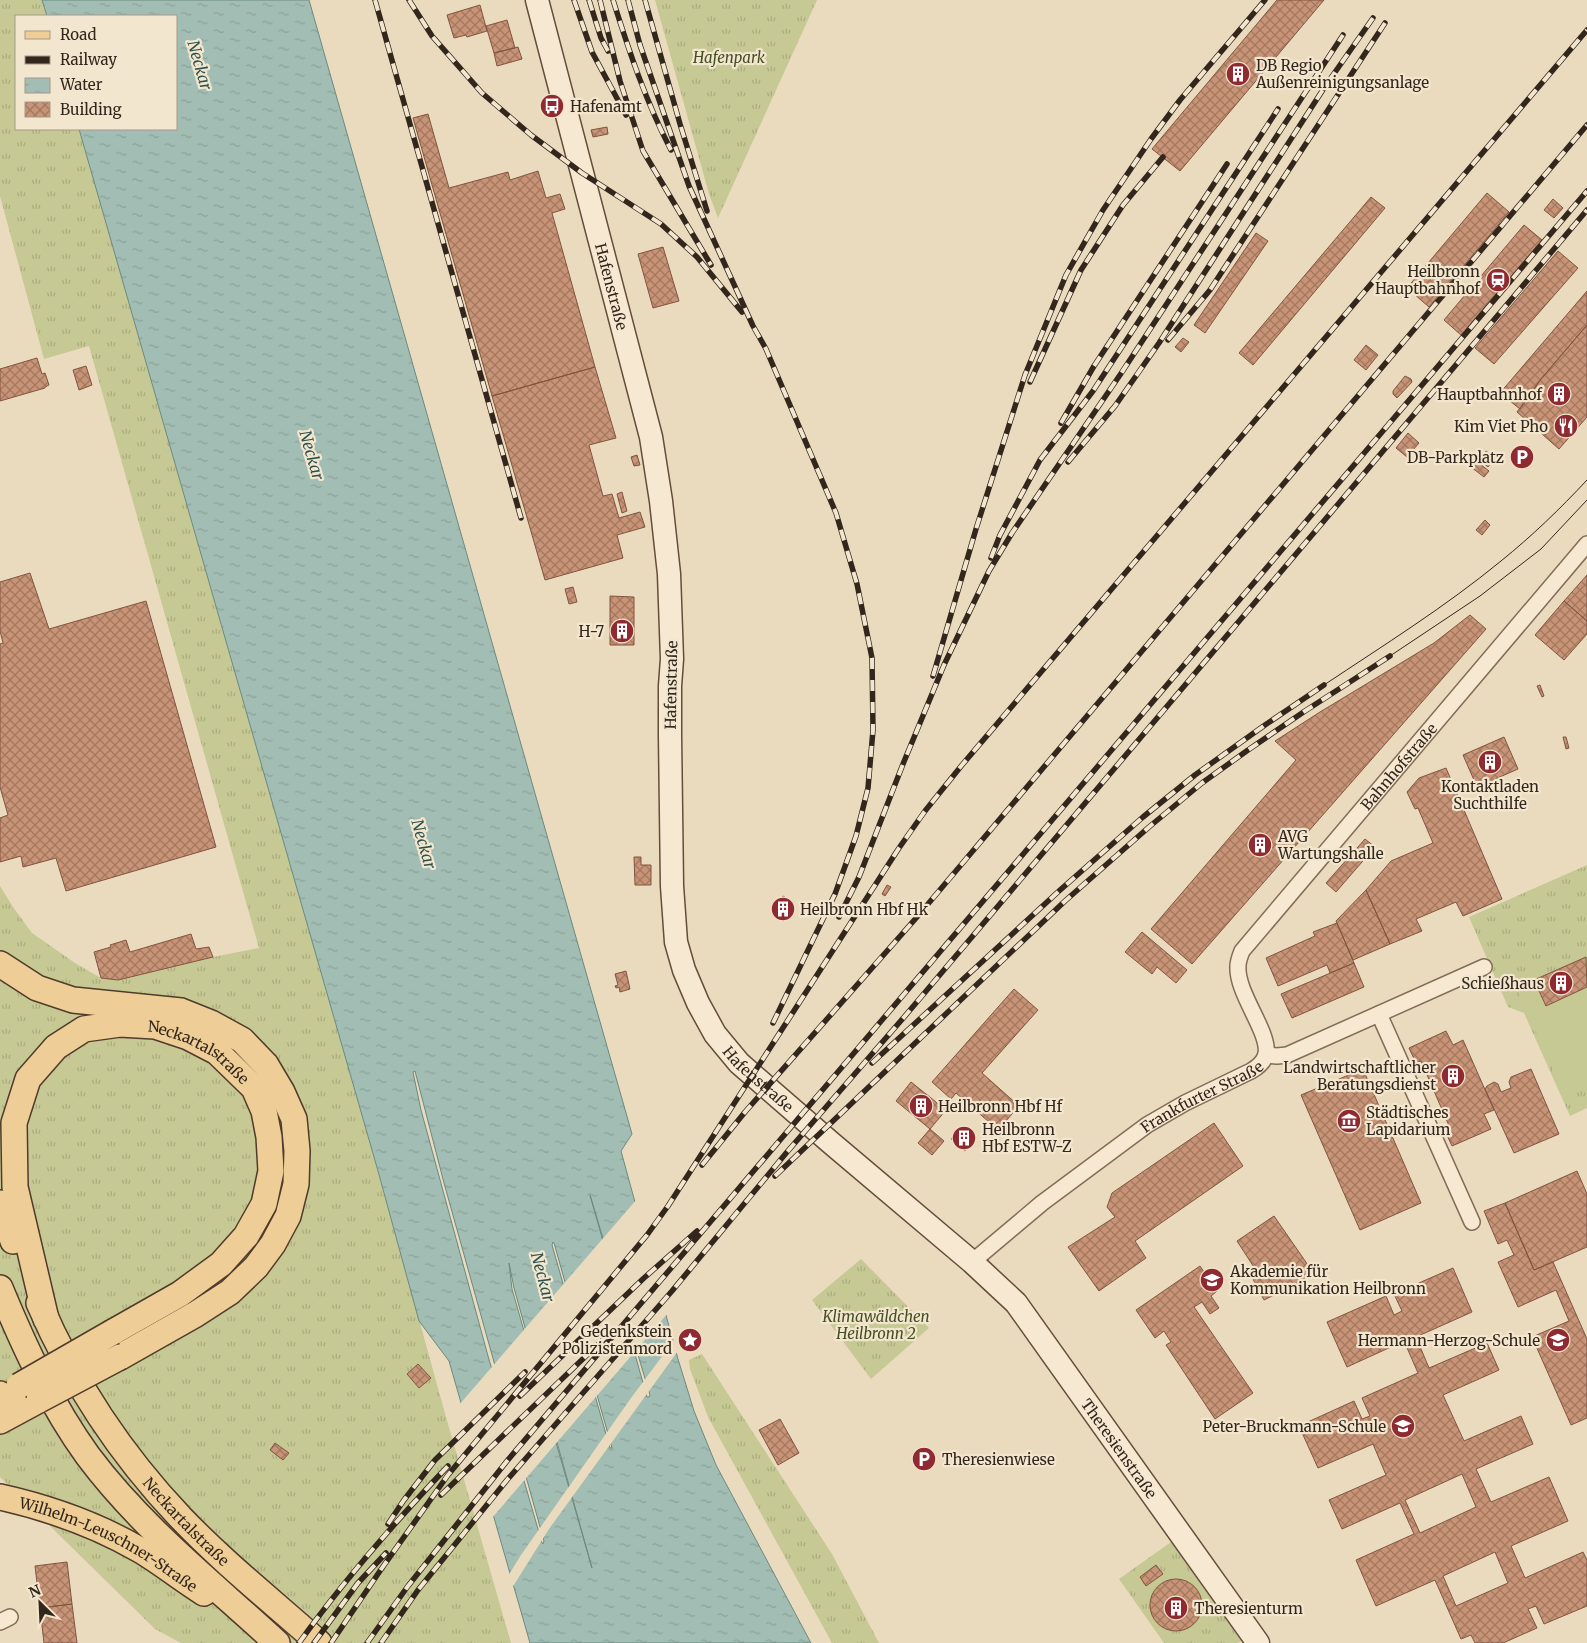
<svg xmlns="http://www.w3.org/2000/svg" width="1587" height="1643" viewBox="0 0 1587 1643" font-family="Merriweather,serif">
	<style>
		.grass { fill: url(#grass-tufts) }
		.garden { fill: #c6c993 }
		.water { fill: url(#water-ripples); stroke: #6a8a80; fill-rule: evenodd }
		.pier { fill: #ebdbbe }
		.building { fill: url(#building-cross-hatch); stroke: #81553f; fill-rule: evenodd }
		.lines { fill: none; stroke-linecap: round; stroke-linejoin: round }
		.minor-casing { stroke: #836c58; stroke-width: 18 }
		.secondary-casing { stroke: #654d3b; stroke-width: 25 }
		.primary-casing { stroke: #503b2c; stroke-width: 28 }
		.minor { stroke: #f7e9d1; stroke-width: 15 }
		.secondary { stroke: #f7e9d1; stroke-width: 22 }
		.primary { stroke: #eece96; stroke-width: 25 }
		.tram { stroke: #33261c; stroke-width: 1 }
		.rail-casing { stroke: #33261c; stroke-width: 5.5 }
		.rail { stroke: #f3e6ce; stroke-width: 4; stroke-dasharray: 11; stroke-linecap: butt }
		.primary-bridge-casing { stroke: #503b2c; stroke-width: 28; stroke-linecap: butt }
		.primary-bridge { stroke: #eece96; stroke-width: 25 }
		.labels { text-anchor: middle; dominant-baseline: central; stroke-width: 4.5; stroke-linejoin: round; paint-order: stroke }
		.park-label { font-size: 15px; font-style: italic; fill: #464f23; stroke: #f3e6ce }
		.poi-label { font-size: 15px; fill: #33261c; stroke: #f3e6ce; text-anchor: start }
		.street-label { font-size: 15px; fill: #33261c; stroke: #f3e6ce }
		.water-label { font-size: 16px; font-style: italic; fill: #2c524d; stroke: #f3e6ce }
	</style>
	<defs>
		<pattern id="grass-tufts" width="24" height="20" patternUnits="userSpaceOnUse" patternTransform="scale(1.25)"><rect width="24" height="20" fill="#c6c993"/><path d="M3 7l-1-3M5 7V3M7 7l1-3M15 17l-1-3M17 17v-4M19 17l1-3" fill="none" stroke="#abac7e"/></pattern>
		<pattern id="water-ripples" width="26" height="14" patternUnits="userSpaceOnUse" patternTransform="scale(1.25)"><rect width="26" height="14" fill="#a2bdb3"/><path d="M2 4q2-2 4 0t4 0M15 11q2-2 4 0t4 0" fill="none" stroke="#8ca299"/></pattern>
		<pattern id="building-cross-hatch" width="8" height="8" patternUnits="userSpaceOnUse" patternTransform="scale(1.25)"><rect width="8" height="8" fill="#c89376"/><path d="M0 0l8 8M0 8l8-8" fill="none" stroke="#a37860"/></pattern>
	</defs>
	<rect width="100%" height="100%" fill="#ebdbbe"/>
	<path class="grass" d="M0,0H42L47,16H16V129H79L378,1171L446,1417L511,1643H181L155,1629L0,1477V886L13,907L32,933L75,963L101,978L118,980L213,957L259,948L89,346L44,359L0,196Z
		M655,0H817L718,218L709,194Z
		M1587,865V1108L1570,1116L1524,1013L1508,1007L1469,917Z
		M861,1259L929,1328L871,1379L812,1300Z
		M702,1354L832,1554L879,1643H832L708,1417L690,1369L689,1360Z
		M1171,1542L1241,1641L1238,1643H1164L1119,1579Z"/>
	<path class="garden" d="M1534,980L1546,1005L1587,987V1079L1562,1090L1516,988Z"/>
	<path class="water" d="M42,0H309L632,1134L621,1151L678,1359L694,1411L716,1465L811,1643H530L449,1361L419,1321L378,1171L79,129H176V16H47ZM415,1071L444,1183L544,1541L543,1544L542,1543L488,1356L421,1110L413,1072ZM590,1195L650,1395L649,1397H647ZM553,1242L554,1243L612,1448H610L552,1245ZM509,1263L514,1288L592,1568L512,1289Z"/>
	<path class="pier" d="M637,1199L668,1313L492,1518L459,1405Z
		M675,1339L678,1351L549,1529L512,1588L508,1576L521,1555L631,1398Z"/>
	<path class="building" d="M1277,0H1324L1180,171L1152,149Z
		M480,5L487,31L467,37L466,35L454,38L447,15Z
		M507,20L515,48L494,53L486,26Z
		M518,47L522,59L497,66L494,53Z
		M428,114L449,188L508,172L510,180L538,171L546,198L560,194L565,209L552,213L595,367L492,396L413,118Z
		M607,127L608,134L593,137L591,130Z
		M1487,193L1509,212L1429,307L1407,288Z
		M1371,197L1385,208L1253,365L1239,353Z
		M1553,199L1563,208L1554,218L1544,210Z
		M1524,225L1542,240L1461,335L1444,320Z
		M1256,233L1268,241L1205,333L1194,325Z
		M663,247L679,301L653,308L638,254Z
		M1558,251L1578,268L1494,364L1475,348Z
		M1587,291V325L1541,379L1520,409L1500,393Z
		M1587,325V417L1559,449L1517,412L1541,379Z
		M1183,338L1189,342L1181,352L1175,347Z
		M1366,345L1378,355L1366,370L1354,360Z
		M37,358L42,374L45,373L49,385L45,387V388L0,401V369Z
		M86,366L92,385L79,390L73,370Z
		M595,367L616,438L589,445L603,496L612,494L619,518L640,512L645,527L617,535L623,558L545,580L492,396Z
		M1405,376L1411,379L1412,382L1397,398L1393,394V391Z
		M1408,433L1419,443L1407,457L1396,448Z
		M1486,451L1495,458L1488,467L1479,459Z
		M637,455L640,465L634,466L631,457Z
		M1476,461L1489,471L1484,477L1471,467Z
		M622,492L627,511L622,513L617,494Z
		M1485,520L1490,525L1482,535L1476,530Z
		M30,573L49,629L146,601L216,847L66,891L56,858L23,867L21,856L0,862V818L8,815L0,787V644L3,643L0,631V582Z
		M1587,575V621L1564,601Z
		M573,587L577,602L569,604L565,589Z
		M610,596L634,597V645H610Z
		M1564,601L1587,621V634L1564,660L1535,635Z
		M1470,615L1486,629L1192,964L1151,929L1296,760L1275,741L1320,712L1434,643Z
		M1540,685L1544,696L1542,697L1537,686Z
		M1504,737L1518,769L1477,787L1463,755Z
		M1563,737H1566L1569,748L1566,749Z
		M1446,768L1502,899L1463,916L1456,902L1416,919L1422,931L1390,944L1366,890L1391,861L1433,843L1418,808L1415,809L1407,792L1419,778Z
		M1365,839L1375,847L1336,892L1326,883Z
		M634,857H641V865H651V885H635Z
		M887,885L891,887L885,896L882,894Z
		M1366,890L1390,944L1353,960L1336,921Z
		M783,896L793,902L784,921L773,916Z
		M1337,923L1354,963L1330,973L1327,965L1278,986L1266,958L1315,936L1313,932Z
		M1142,932L1187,970L1176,983L1157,967L1152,974L1125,952Z
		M191,934L196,949L209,947L213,957L118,980L101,978L94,952L111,947L110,945L126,940L130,952Z
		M1586,957L1587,987L1546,1006L1534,980Z
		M1354,963L1364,987L1292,1018L1281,994Z
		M626,971L630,989L620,992L619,987L616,988L615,986L618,985L615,974Z
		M1014,989L1038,1010L982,1073L1019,1106L998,1130L956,1093L951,1099L932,1082Z
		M1446,1031L1453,1045L1463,1040L1494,1110L1484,1114L1491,1129L1452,1146L1445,1131L1450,1128L1421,1061L1416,1063L1409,1048Z
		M1363,1069L1421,1203L1360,1230L1301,1095Z
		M1531,1069L1559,1134L1514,1153L1485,1089L1487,1086L1494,1082L1498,1084L1501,1092L1511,1088L1509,1082L1511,1077Z
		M911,1082L946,1110L930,1129L896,1101Z
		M1214,1123L1243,1166L1135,1241L1146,1258L1099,1291L1068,1247L1115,1217L1107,1207L1112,1193Z
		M962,1126L976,1137L965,1151L951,1139Z
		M930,1129L944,1141L932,1155L918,1143Z
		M1577,1171L1587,1194V1247L1534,1270L1505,1203Z
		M1505,1203L1534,1270L1553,1262L1587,1339V1418L1571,1425L1532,1337L1569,1321L1556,1290L1518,1307L1498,1262L1514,1255L1507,1240L1498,1244L1484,1211Z
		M1274,1216L1310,1268L1308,1276L1302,1281L1264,1300L1253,1279L1259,1275L1237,1241Z
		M1200,1266L1217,1291L1211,1296L1219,1308L1210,1314L1202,1302L1194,1307L1253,1393L1215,1419L1166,1345L1171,1342L1164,1331L1155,1338L1136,1310Z
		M1453,1268L1472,1312L1416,1337L1429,1368L1487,1343L1499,1370L1443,1395L1464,1441L1521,1416L1533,1444L1476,1469L1491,1502L1549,1477L1568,1521L1511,1546L1525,1578L1583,1552L1587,1560V1606L1544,1624L1536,1606L1528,1609L1537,1628L1503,1643H1475L1471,1635L1461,1639L1435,1580L1376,1606L1356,1560L1414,1534L1400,1503L1342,1529L1329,1500L1386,1475L1373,1444L1318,1468L1299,1426L1354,1401L1362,1419L1370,1416L1362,1398L1418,1373L1404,1341L1347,1367L1327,1322L1386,1296L1394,1315L1402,1311L1394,1294ZM1462,1474L1476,1507L1420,1533L1405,1500ZM1495,1552L1508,1583L1456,1606L1443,1576Z
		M418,1364L431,1378L419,1388L407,1374Z
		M780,1419L799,1453L778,1465L759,1430Z
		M275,1443L289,1453L283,1460L270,1450Z
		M67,1562L72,1604L40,1608L35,1566Z
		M1156,1565L1163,1574L1146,1586L1140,1577Z
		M1150 1605a26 26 0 1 1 52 0a26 26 0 1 1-52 0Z
		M72,1604L77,1643H44L40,1608Z"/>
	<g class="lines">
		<g class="minor-casing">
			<g id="minor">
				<path d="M1379,1014L1472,1222"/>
				<path d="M1266,1055L1277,1056L1287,1055L1484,967"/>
				<path id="s1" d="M972,1262L1042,1203L1147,1125L1185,1103L1251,1071C1258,1067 1264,1062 1266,1054C1270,1032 1236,993 1238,966C1238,961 1240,956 1242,951L1587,544"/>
				<path d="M0,1622L10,1617"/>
			</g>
		</g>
		<g class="secondary-casing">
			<g id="secondary">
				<path id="s2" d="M537,0L651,437L661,501L669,574L672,659L670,686V735L672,886L676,942L684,970L698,1003L715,1034L739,1063L830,1142L972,1262L1016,1303L1258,1643"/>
			</g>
		</g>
		<g class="primary-casing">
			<g id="primary">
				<path d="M0,964L37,988L73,1000L181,1011L211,1023L242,1040L266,1065L282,1092L294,1119L297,1151L296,1184L288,1216L273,1244L256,1267L230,1292L196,1314L120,1357"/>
				<path d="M0,1203L13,1241"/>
				<path d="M0,1288C24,1346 51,1405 88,1456C141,1527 212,1583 277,1643"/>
				<path id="s3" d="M39,1303C73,1382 122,1456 181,1518C224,1563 273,1602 319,1643"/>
				<path id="s4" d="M46,1319L15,1187L14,1123L28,1079L56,1047L84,1029L120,1024L155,1026L188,1037L217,1052L254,1088L264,1111L269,1137L271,1171L264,1204L246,1236L221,1264L180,1294L113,1332"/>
				<path d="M0,1394L25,1407"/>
				<path d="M0,1421L39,1400"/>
				<path id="s5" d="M0,1497C49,1508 97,1525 140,1550C162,1563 183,1580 204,1593"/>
			</g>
		</g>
		<use href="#minor" class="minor"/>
		<use href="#secondary" class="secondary"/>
		<use href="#primary" class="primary"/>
		<path class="tram" d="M1390,656L1480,596L1541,549L1587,500
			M1324,685C1384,645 1445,607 1501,561C1532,536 1560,509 1587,480"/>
		<g class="rail-casing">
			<path id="rail" d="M375,0L521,518
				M409,0L432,36L482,93L531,135L582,173L661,224L697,257L742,312
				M574,0L592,52L626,115
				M589,0L601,38L608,51
				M600,0L620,81L643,151L711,265
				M613,0C629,51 646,102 671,150
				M628,0L640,45L689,186L753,326L766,349L836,513L857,584L872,658L873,730L868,788L856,836L835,894L773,1023
				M645,0L680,124L707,211
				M1168,340L1210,290L1385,23
				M1030,382L1081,270L1123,205L1163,157
				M1061,423L1094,366L1227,164
				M1068,462L1115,406L1159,343L1326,85L1373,18
				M991,558L1000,535L1040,460L1093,391L1278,109
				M933,676L976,529L1025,375L1066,275L1103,210L1151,139L1180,100L1265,0
				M839,917L859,877L903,764L944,665L989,571L1012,533L1122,372L1343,35
				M872,1063L1059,891L1143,817L1195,775L1265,725L1324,685
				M702,1165L745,1112L917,917L1587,125
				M775,1176L1065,901L1149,827L1202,783L1248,750L1305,711L1390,656
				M520,1396L644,1278L697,1231
				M441,1495L612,1331
				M388,1524L404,1500L435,1460L525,1372
				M299,1643C344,1580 395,1522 448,1466
				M314,1643L358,1583L386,1553
				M331,1643L382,1568L448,1475L647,1235L668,1206L899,848L925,811L962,765L1587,30
				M367,1643L408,1586L507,1461L1587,191
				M381,1643L418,1590L507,1480L672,1291L787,1152L905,1016L1587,210"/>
		</g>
		<use href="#rail" class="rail"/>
		<g class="primary-bridge-casing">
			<path id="primary-bridge" d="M19,1386L113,1332
				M39,1400L120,1357"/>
		</g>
		<use href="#primary-bridge" class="primary-bridge"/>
	</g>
	<defs>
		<g id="building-disc" transform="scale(1.25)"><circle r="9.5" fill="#8f2a31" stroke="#f3e6ce"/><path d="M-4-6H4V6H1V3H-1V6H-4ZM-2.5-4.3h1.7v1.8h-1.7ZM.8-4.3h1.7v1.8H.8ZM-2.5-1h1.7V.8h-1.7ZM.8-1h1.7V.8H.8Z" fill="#fff"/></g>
		<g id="bus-disc" transform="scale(1.25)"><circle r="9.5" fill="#8f2a31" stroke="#f3e6ce"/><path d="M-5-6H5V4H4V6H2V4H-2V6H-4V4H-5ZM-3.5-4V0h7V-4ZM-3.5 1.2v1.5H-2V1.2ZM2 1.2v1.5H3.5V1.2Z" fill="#fff"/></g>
		<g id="station-disc" transform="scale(1.25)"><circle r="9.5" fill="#8f2a31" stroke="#f3e6ce"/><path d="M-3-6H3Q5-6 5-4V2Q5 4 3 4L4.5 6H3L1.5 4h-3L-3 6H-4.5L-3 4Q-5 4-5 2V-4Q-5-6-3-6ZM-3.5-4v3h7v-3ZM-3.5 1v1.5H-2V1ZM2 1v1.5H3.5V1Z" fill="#fff"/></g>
		<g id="restaurant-disc" transform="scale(1.25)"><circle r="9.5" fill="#8f2a31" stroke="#f3e6ce"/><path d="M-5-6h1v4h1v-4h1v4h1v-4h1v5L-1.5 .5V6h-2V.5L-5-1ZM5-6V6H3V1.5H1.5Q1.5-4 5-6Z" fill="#fff"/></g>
		<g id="parking-disc" transform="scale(1.25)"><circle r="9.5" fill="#8f2a31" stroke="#f3e6ce"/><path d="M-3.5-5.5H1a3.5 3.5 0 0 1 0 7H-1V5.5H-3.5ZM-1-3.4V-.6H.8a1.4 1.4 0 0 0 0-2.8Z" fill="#fff"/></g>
		<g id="museum-disc" transform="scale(1.25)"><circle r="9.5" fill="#8f2a31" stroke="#f3e6ce"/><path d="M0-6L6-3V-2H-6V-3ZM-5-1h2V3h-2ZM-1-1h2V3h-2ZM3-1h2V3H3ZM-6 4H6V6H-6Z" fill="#fff"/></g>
		<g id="school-disc" transform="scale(1.25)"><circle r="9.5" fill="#8f2a31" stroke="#f3e6ce"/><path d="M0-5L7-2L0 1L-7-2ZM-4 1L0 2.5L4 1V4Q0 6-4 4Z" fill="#fff"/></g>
		<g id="sight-disc" transform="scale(1.25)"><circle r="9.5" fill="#8f2a31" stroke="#f3e6ce"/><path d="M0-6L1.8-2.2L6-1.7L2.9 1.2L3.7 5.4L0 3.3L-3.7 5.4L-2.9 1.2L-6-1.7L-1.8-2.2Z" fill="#fff"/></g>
	</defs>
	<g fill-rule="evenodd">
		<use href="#building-disc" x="1238" y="74"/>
		<use href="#bus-disc" x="552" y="106"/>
		<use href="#station-disc" x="1498" y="280"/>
		<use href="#building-disc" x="1559" y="394"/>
		<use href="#restaurant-disc" x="1566" y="426"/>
		<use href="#parking-disc" x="1522" y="457"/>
		<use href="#building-disc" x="622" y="631"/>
		<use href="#building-disc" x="1490" y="762"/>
		<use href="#building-disc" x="1260" y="845"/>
		<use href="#building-disc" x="783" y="909"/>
		<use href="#building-disc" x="1561" y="983"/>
		<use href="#building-disc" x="1453" y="1076"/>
		<use href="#building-disc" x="921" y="1106"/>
		<use href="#museum-disc" x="1349" y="1121"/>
		<use href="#building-disc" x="964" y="1138"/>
		<use href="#school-disc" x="1212" y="1280"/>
		<use href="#sight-disc" x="690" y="1340"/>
		<use href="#school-disc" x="1558" y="1340"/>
		<use href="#school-disc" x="1403" y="1426"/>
		<use href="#parking-disc" x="924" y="1459"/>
		<use href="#building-disc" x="1176" y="1608"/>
	</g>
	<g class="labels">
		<g class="park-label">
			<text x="729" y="57">Hafenpark</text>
			<text x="876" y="1316">Klimawäldchen<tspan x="876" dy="17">Heilbronn 2</tspan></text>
		</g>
		<g class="poi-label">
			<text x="1256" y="65">DB Regio<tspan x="1256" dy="17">Außenreinigungsanlage</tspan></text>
			<text x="570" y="106">Hafenamt</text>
			<text x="1480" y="271" text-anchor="end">Heilbronn<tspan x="1480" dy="17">Hauptbahnhof</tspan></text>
			<text x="1542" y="394" text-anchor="end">Hauptbahnhof</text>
			<text x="1548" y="426" text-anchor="end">Kim Viet Pho</text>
			<text x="1504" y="457" text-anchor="end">DB-Parkplatz</text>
			<text x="604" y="631" text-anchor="end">H-7</text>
			<text x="1490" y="786" text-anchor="middle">Kontaktladen<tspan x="1490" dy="17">Suchthilfe</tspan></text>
			<text x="1278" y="836">AVG<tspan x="1278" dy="17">Wartungshalle</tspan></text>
			<text x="800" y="909">Heilbronn Hbf Hk</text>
			<text x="1544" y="983" text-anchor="end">Schießhaus</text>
			<text x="1436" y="1067" text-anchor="end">Landwirtschaftlicher<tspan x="1436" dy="17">Beratungsdienst</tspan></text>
			<text x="938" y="1106">Heilbronn Hbf Hf</text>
			<text x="1366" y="1112">Städtisches<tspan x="1366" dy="17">Lapidarium</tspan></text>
			<text x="982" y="1129">Heilbronn<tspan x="982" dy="17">Hbf ESTW-Z</tspan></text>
			<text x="1230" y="1271">Akademie für<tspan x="1230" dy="17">Kommunikation Heilbronn</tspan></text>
			<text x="672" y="1331" text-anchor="end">Gedenkstein<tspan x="672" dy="17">Polizistenmord</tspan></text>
			<text x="1540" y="1340" text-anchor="end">Hermann-Herzog-Schule</text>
			<text x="1386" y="1426" text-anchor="end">Peter-Bruckmann-Schule</text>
			<text x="942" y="1459">Theresienwiese</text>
			<text x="1194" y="1608">Theresienturm</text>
		</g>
		<g class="street-label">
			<text stroke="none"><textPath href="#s2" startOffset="296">Hafenstraße</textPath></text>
			<text transform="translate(671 685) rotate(-89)">Hafenstraße</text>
			<text stroke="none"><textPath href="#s1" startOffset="714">Bahnhofstraße</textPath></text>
			<text stroke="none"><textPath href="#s4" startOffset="444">Neckartalstraße</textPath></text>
			<text stroke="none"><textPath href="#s2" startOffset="1121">Hafenstraße</textPath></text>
			<text stroke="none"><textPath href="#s1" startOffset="284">Frankfurter Straße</textPath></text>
			<text stroke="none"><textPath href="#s2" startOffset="1641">Theresienstraße</textPath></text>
			<text stroke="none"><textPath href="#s3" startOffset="265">Neckartalstraße</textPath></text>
			<text stroke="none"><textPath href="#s5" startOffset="119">Wilhelm-Leuschner-Straße</textPath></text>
		</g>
		<g class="water-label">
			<text transform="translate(200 65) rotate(74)">Neckar</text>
			<text transform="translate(312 455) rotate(74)">Neckar</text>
			<text transform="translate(424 844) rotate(74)">Neckar</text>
			<text transform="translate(543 1277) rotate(75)">Neckar</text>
		</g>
	</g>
	<rect x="15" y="15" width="162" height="115" fill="#f3e6ce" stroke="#a69987"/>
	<rect x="25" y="31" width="25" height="8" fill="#eece96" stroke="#a69987"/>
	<text x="60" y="40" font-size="15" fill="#33261c">Road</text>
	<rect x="25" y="56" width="25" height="8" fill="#33261c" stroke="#a69987"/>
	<text x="60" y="65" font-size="15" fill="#33261c">Railway</text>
	<rect x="25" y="78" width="25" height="15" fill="url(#water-ripples)" stroke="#a69987"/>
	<text x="60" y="90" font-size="15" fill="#33261c">Water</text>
	<rect x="25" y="102" width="25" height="15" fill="url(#building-cross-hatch)" stroke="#a69987"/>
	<text x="60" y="115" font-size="15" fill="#33261c">Building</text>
	<g transform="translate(40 1603) rotate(336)" stroke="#f3e6ce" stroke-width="4" paint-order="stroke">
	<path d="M0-4L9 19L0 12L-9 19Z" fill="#33261c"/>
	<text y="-8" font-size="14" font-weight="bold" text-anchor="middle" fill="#33261c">N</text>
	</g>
</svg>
